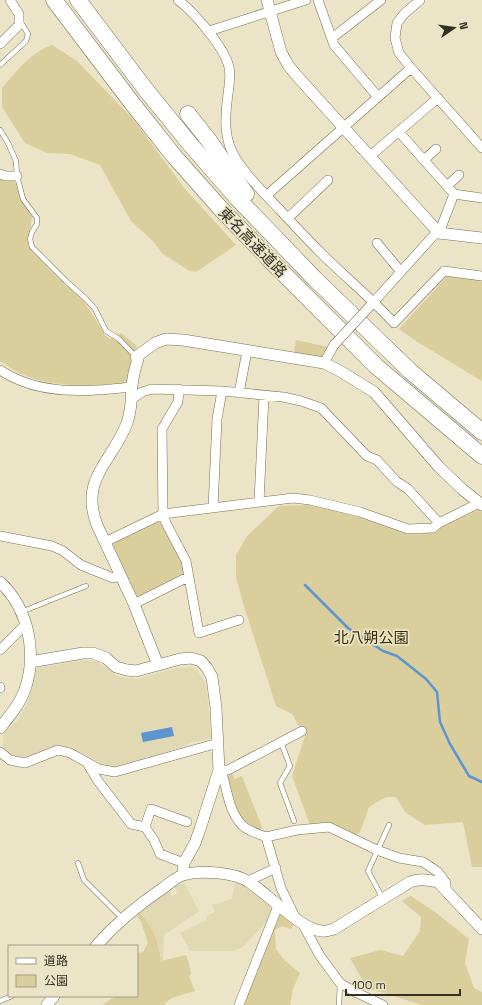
<svg xmlns="http://www.w3.org/2000/svg" width="482" height="1005" viewBox="0 0 482 1005" font-family="'Space Grotesk','Noto Sans JP',sans-serif">
	<style>
		.built { fill: #e1d9b3 }
		.green { fill: #dace9c }
		.water { fill: #5c95d2 }
		.lines { fill: none; stroke-linecap: round; stroke-linejoin: round }
		.stream { stroke: #5c95d2; stroke-width: 2.5 }
		.service-casing { stroke: #777055; stroke-width: 5.5 }
		.minor-casing { stroke: #777055; stroke-width: 10 }
		.tertiary-casing { stroke: #777055; stroke-width: 12 }
		.motorway-casing { stroke: #777055; stroke-width: 17 }
		.service { stroke: #fff; stroke-width: 4.5 }
		.minor { stroke: #fff; stroke-width: 9 }
		.tertiary { stroke: #fff; stroke-width: 11 }
		.motorway { stroke: #fff; stroke-width: 16 }
		.minor-bridge-casing { stroke: #777055; stroke-width: 10; stroke-linecap: butt }
		.minor-bridge { stroke: #fff; stroke-width: 9 }
		.labels { text-anchor: middle; dominant-baseline: central; stroke-width: 3.5; stroke-linejoin: round; paint-order: stroke }
		.street-label { font-size: 15px; fill: #323024; stroke: #ebe4c6 }
		.park-label { font-size: 15px; fill: #362d06; stroke: #ebe4c6 }
	</style>
	<rect width="100%" height="100%" fill="#ebe4c6"/>
	<path class="built" d="M85,660L96,661L103,665L117,676L126,678L137,679L176,668L193,667L200,674L205,682L207,692L211,735L210,739L193,742L177,749L113,768L105,765L72,748L59,745L49,748L32,755L23,757L12,755L7,752L3,748L4,733L17,721L28,701L31,692L36,668Z
		M235,882L247,885L276,907L261,928L243,947L234,951H190L180,933L206,920L207,916L215,912L212,905L232,899Z
		M184,883L199,911L164,935L163,961H161L159,946L139,911L169,889L172,896L177,894L175,886Z"/>
	<path class="green" d="M52,45L77,61L133,119L185,189L236,245L196,272L188,270L163,254L152,240L131,221L100,165L70,154L47,153L25,143L2,107V88C17,71 30,53 52,45Z
		M0,177L14,181L32,217L28,246L54,274L84,301L105,335L110,339L121,333L137,346L127,381H124V383C90,386 56,388 24,375C15,372 8,365 0,361Z
		M448,275L482,279V381L416,341L399,329Z
		M296,340L328,347L322,358L294,353Z
		M309,505L359,517L403,532L419,535L435,530L482,508V867H472L463,822L425,825L406,813L396,797H386L369,807L360,832L354,837L310,825L292,776L305,736L292,714L276,706L243,603L236,577V555L247,536L279,506Z
		M158,519L161,521L183,563L184,573L139,597L138,595H136L113,546L115,541Z
		M229,772H231L235,779L242,776L262,827L260,830L245,825L235,807L227,776Z
		M411,896L435,912L469,939L465,963L474,988L482,992V1005H422L367,988L350,958L381,950L403,956L420,931L421,917L402,901Z
		M139,911C153,930 158,937 161,961L186,955L189,964L191,974L189,976L195,991L172,998L165,1003V1005H102L116,996H137V953L143,952L148,943L141,922L136,914Z
		M279,911L295,922L291,929L282,926L275,930L276,949L284,960L300,973L293,989L290,1005H243Z"/>
	<path class="water" d="M172,727L174,736L143,742L141,733Z"/>
	<g class="lines">
		<path class="stream" d="M305,585L348,628L383,651L397,656L426,679L437,692L440,722L450,744L469,776L482,782"/>
		<g class="service-casing">
			<path id="service" d="M0,65L26,41L28,34L20,21
				M0,130L8,143L16,161L17,176L23,199L37,218V224L32,232L30,239L32,247L66,281L85,298L95,309L106,331L119,339L136,357
				M21,612L86,586
				M281,742L290,766L280,783L294,821
				M78,863L84,880L122,918
				M383,899L368,871L389,825
				M0,1001L12,996
				M339,1005L340,983"/>
		</g>
		<g class="minor-casing">
			<path id="minor" d="M178,0C195,13 224,47 229,67C231,76 229,86 228,94C225,117 223,139 236,159C248,178 265,194 280,210C293,224 306,238 320,252C344,276 371,298 394,323L444,271L482,276
				M318,0L334,45L378,97
				M420,0L404,14L397,23L395,38L399,53L411,68L482,148
				M209,31L306,0
				M332,38L381,0
				M0,44L19,25V14L10,0
				M399,132L454,194L482,198
				M370,156L438,98
				M424,160L436,149
				M0,174L6,176H17
				M447,186L459,175
				M267,195L411,68
				M288,218L328,180
				M377,243L401,272
				M371,305L434,235L439,233L454,194
				M324,363L334,345
				M0,370C39,396 87,392 132,387
				M179,389L178,402L162,429L163,514L166,523L186,561L199,633L239,620
				M239,393L247,351
				M132,399L142,392L152,389L222,391L283,397L301,401L321,408L367,456L377,460L396,481L408,489L439,523L479,503
				M259,502L264,396
				M213,508L217,419L222,391
				M0,536L52,546L63,551L81,565L113,578L121,576
				M105,542L163,514L293,498L310,500L360,512L408,529L433,528L439,523
				M134,604L188,577
				M0,650L25,625
				M0,687V688
				M0,752L10,760L25,763L58,750L70,753L99,769L115,772L218,743
				M87,763L98,781L131,824L145,827L154,840L160,854L184,863
				M219,770H228L302,731
				M221,770C227,787 228,812 243,826C248,831 259,834 266,837L281,888L295,917
				M145,827L151,809L187,822
				M266,837L297,830L329,827L377,850L399,858L423,862L438,872L446,883V889
				M248,881L276,868
				M302,923L320,956L340,983L355,992L383,1005
				M239,1005L278,906"/>
		</g>
		<g class="tertiary-casing">
			<path id="tertiary" d="M267,0L281,52L288,65L297,76L439,233L482,238
				M0,582C29,609 38,655 24,692C19,705 9,717 0,728
				M30,662L83,653H93L106,658L116,667L127,670L136,671L180,659L191,658L201,661L207,668L212,677L216,708L219,770L200,829L195,843L184,863L183,875
				M158,665L134,604L97,525C79,478 113,461 127,423C132,408 131,401 132,386C133,376 135,368 138,359L136,357L155,343L166,339L183,340L324,363L340,371L374,392L439,467L462,489L482,505
				M96,946C116,923 138,905 163,888C169,884 176,877 183,875C201,870 234,872 249,882C268,894 301,930 322,931C325,932 330,930 334,929L410,882C420,878 427,880 438,882L482,929
				M47,1005L54,996"/>
		</g>
		<g class="motorway-casing">
			<path id="motorway" d="M54,0L132,103L174,156L221,209L270,260L376,366L482,456
				M78,0L146,90L190,144L237,198L315,279L410,371L482,432
				M188,114L210,142L246,194"/>
		</g>
		<use href="#service" class="service"/>
		<use href="#minor" class="minor"/>
		<use href="#tertiary" class="tertiary"/>
		<use href="#motorway" class="motorway"/>
		<g class="minor-bridge-casing">
			<path id="minor-bridge" d="M334,345L370,306"/>
		</g>
		<use href="#minor-bridge" class="minor-bridge"/>
	</g>
	<g class="labels">
		<g class="street-label">
			<text transform="translate(253 242) rotate(46)">東名高速道路</text>
		</g>
		<g class="park-label">
			<text x="371" y="637">北八朔公園</text>
		</g>
	</g>
	<rect x="8" y="945" width="130" height="52" fill="#ebe4c6" stroke="#a19c85"/>
	<rect x="16" y="958" width="20" height="6" fill="#ffffff" stroke="#a19c85"/>
	<text x="44" y="965" font-size="12" fill="#323024">道路</text>
	<rect x="16" y="975" width="20" height="12" fill="#dace9c" stroke="#a19c85"/>
	<text x="44" y="985" font-size="12" fill="#323024">公園</text>
	<g transform="translate(454 28) rotate(77)" stroke="#ebe4c6" stroke-width="3" paint-order="stroke">
	<path d="M0-3L7 15L0 10L-7 15Z" fill="#323024"/>
	<text y="-6" font-size="11" font-weight="bold" text-anchor="middle" fill="#323024">N</text>
	</g>
	<path d="M346 989v6h114v-6" fill="none" stroke="#323024" stroke-width="2"/>
	<text x="352" y="989" font-size="12" fill="#323024" stroke="#ebe4c6" stroke-width="3" paint-order="stroke">100 m</text>
</svg>
